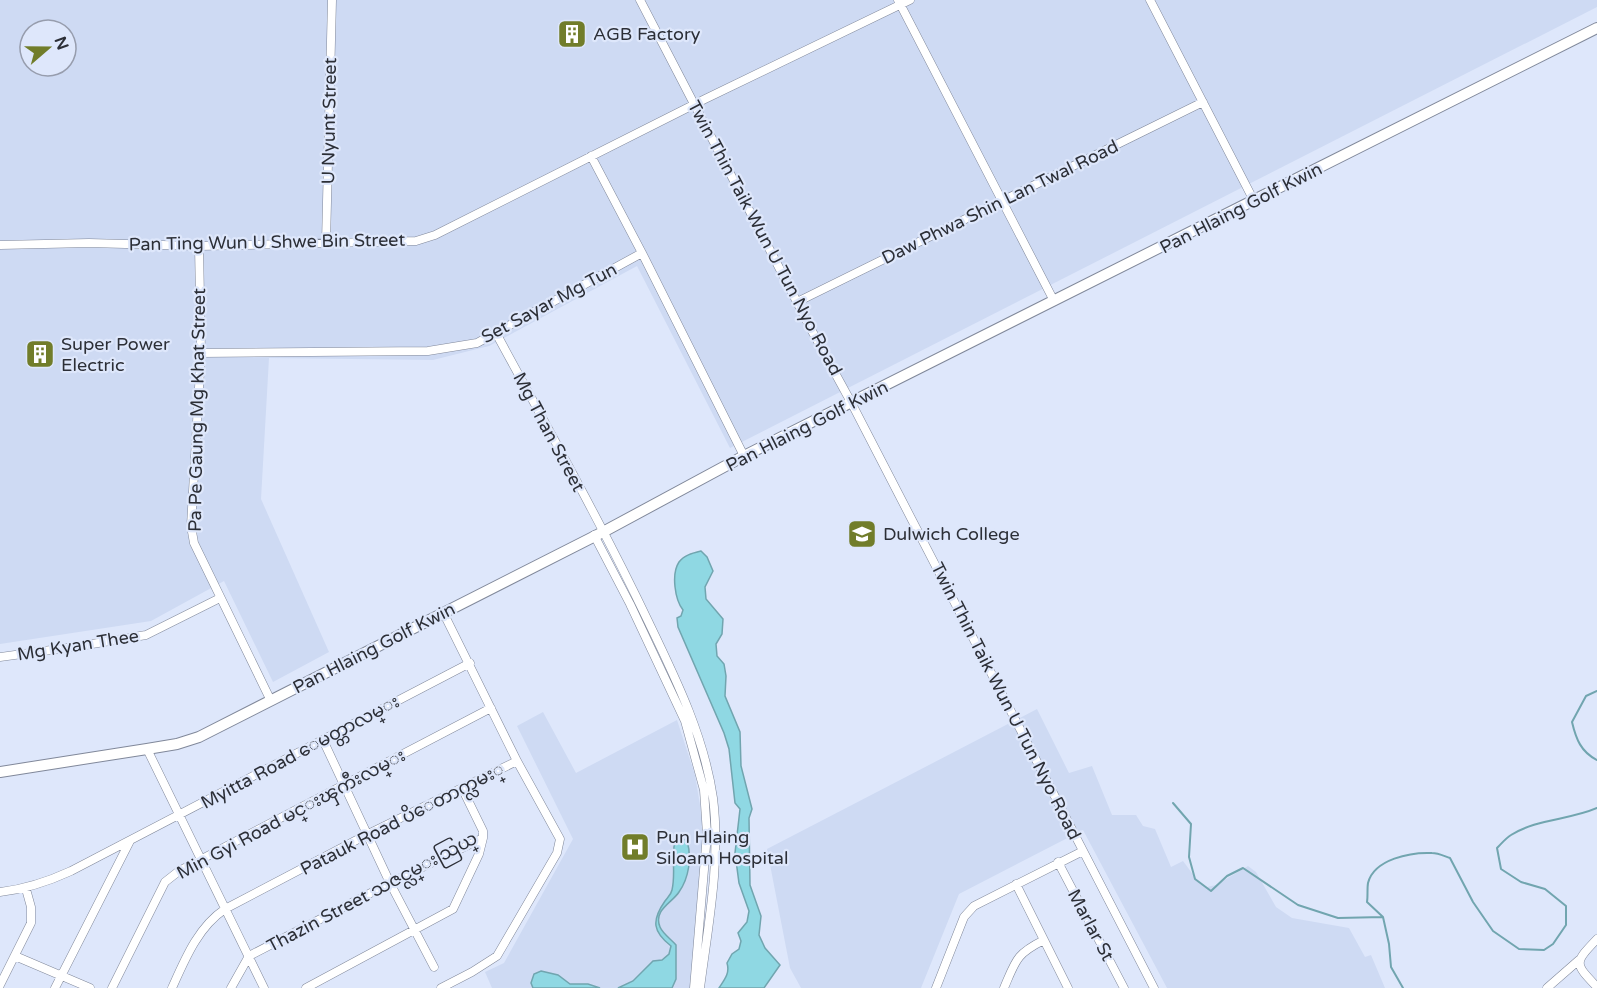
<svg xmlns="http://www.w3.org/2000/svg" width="1597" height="988" viewBox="0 0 1597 988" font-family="'Varela Round','Noto Sans Myanmar',sans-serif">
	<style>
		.built { fill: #cedaf3; fill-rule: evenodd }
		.water { fill: #8fd8e3; stroke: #71a5af; stroke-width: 1.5 }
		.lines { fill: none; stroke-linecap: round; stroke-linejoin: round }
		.stream { stroke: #71a5af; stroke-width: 2 }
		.street-casing { stroke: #80889a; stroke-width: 9 }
		.secondary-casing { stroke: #80889a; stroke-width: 12 }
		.street { stroke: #fff; stroke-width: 8 }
		.secondary { stroke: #fff; stroke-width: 10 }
		.labels { text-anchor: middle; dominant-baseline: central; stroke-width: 4.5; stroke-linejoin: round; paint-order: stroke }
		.poi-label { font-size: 18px; fill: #2c2f37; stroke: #dee7fb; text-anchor: start }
		.street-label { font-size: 18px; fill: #2c2f37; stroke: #dee7fb }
	</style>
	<rect width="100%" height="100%" fill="#dee7fb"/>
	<path class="built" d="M0,0H1597V7L730,448L637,266L489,346L433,360L269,358L261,499L329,652L273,682L224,581L151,621L0,644ZM30,30H66V66H30Z
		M1037,709L1069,773L1092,766L1112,815H1136L1143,826L1155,829L1171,867L1183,861L1200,884L1207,887L1216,885L1248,866L1256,872L1276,907L1292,918L1349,928L1365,957L1371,955L1385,988H1167L1083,830L959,894L921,988H801L790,968L767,849Z
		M543,712L576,773L677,720L695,775L703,823V856L691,988H492L485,972L504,963L573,839L517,726Z"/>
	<path class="water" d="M701,551L707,557L713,571L705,587L706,599L723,619L722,634L716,644L717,656L724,664L726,676L725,696L740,732L741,766L752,809L749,818L750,885L761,916L759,935L765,948L780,965L764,988H719C725,979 730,973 727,963L732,954L739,949L741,941L738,933L747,922L749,911L739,883L735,853L740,809L735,803L729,749L724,733L678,627L677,618L681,616L683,610C675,600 671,574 679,562C684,555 693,553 701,551Z
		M681,838L687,841C692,857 689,878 679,892C672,903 653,910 660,927C663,934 671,939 676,945V979L672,988H618L633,981L653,961L662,960L669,954L671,946C653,932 651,921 665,901C668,897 671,895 672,890C676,873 671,857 675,841Z
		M541,971L558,975L570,984H588L600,988H533L531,983L534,974Z"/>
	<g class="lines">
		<path class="stream" d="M1597,691L1586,696L1572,722C1576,739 1581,752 1597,760
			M1173,803L1191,824L1189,857L1195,879L1211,891L1227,876L1243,868L1298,905L1338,918L1383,917
			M1403,988L1391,967L1389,944L1383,917L1367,902C1368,896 1367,889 1368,883C1374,859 1411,852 1432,853C1438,853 1444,856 1450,858L1473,902L1493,931L1519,949L1544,950L1553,944L1566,925V906L1545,889L1521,882L1501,869L1497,848C1501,844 1506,838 1511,835C1536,819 1570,820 1597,808"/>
		<g class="street-casing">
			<path id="street" d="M640,0L812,331L852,404L1154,988
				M898,0L1054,301
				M1150,0L1254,201
				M326,242L332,0
				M0,245L89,243L199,246L416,241L435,235L705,99L910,0
				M199,246L201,353L191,526L194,543L271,701
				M642,253L744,456
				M797,302L1203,102
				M496,333C548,429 602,524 649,623C676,679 704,736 713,798C721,861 708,926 700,988
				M201,353L428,351L477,343L642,253L591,156
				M594,535L630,604L685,721L704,790L707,834L694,988
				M0,657L80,646L146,635L220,598
				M323,740L390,883L434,967
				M147,749L264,988
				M1058,862L1124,988
				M1016,884L1068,988
				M0,892C26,889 47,882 71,871L470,663
				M1597,939C1574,963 1574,963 1597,987
				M15,956L90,988
				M0,985L31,923V907L26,889
				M55,988L130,841
				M112,988L165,882L179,871L491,708
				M172,988C185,959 198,927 225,909L368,834L517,761L443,612
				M231,988L249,956L390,883L483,838V831L462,788
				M306,988L453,909L479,854L483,838
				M441,988L472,972L497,956L557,853L560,839L517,761
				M936,988L964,917L974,906L1083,851
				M1004,988C1016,960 1016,954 1044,940
				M1547,988L1579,960"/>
		</g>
		<g class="secondary-casing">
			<path id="secondary" d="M0,772L147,749L177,744L199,737L603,532L744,456L1597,28"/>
		</g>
		<use href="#street" class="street"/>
		<use href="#secondary" class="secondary"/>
	</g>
	<defs>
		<g id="building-square" transform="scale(1.5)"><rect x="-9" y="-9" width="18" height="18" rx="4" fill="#717d2a" stroke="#dee7fb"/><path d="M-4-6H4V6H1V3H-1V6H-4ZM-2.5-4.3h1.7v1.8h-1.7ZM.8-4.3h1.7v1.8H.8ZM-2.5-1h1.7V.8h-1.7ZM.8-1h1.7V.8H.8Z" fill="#fff"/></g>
		<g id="university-square" transform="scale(1.5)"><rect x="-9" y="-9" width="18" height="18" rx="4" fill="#717d2a" stroke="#dee7fb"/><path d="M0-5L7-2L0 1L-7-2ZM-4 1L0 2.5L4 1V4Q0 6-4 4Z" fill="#fff"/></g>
		<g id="hospital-square" transform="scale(1.5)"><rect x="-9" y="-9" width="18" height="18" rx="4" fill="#717d2a" stroke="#dee7fb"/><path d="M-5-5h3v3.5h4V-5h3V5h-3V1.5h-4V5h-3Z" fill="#fff"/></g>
	</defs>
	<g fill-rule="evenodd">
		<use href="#building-square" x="572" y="34"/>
		<use href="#building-square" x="40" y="354"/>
		<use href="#university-square" x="862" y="534"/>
		<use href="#hospital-square" x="635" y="847"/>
	</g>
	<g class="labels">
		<g class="poi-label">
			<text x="593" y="34">AGB Factory</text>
			<text x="61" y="344">Super Power<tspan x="61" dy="21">Electric</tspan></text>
			<text x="883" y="534">Dulwich College</text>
			<text x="656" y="837">Pun Hlaing<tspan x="656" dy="21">Siloam Hospital</tspan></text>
		</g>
		<g class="street-label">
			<text transform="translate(329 121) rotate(-89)">U Nyunt Street</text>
			<text transform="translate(1000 202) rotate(-26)">Daw Phwa Shin Lan Twal Road</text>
			<text transform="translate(1241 208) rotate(-27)">Pan Hlaing Golf Kwin</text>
			<text transform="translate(765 238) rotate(62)">Twin Thin Taik Wun U Tun Nyo Road</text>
			<text transform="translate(267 242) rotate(-1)">Pan Ting Wun U Shwe Bin Street</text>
			<text transform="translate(549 303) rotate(-28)">Set Sayar Mg Tun</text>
			<text transform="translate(197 410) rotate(-89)">Pa Pe Gaung Mg Khat Street</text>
			<text transform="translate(807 426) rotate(-27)">Pan Hlaing Golf Kwin</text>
			<text transform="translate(549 432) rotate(62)">Mg Than Street</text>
			<text transform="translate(78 645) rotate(-9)">Mg Kyan Thee</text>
			<text transform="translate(374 648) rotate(-27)">Pan Hlaing Golf Kwin</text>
			<text transform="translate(1006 701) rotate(63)">Twin Thin Taik Wun U Tun Nyo Road</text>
			<text transform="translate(300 752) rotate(-28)">Myitta Road ေမတ္တာလမ္း</text>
			<text transform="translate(291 814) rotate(-28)">Min Gyi Road မင္းၾကီးလမ္း</text>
			<text transform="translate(402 819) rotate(-27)">Patauk Road ပိေတာက္လမး္</text>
			<text transform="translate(372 892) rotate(-28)">Thazin Street သဇင္လမ္းသြယ္</text>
			<text transform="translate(1091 925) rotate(62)">Marlar St</text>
		</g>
	</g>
	<g transform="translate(48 48) rotate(70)"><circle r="28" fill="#dee7fb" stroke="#979dad" stroke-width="1.5"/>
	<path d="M0-4.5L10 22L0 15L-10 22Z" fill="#717d2a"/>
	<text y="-9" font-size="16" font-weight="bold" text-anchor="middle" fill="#2c2f37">N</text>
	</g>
</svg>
